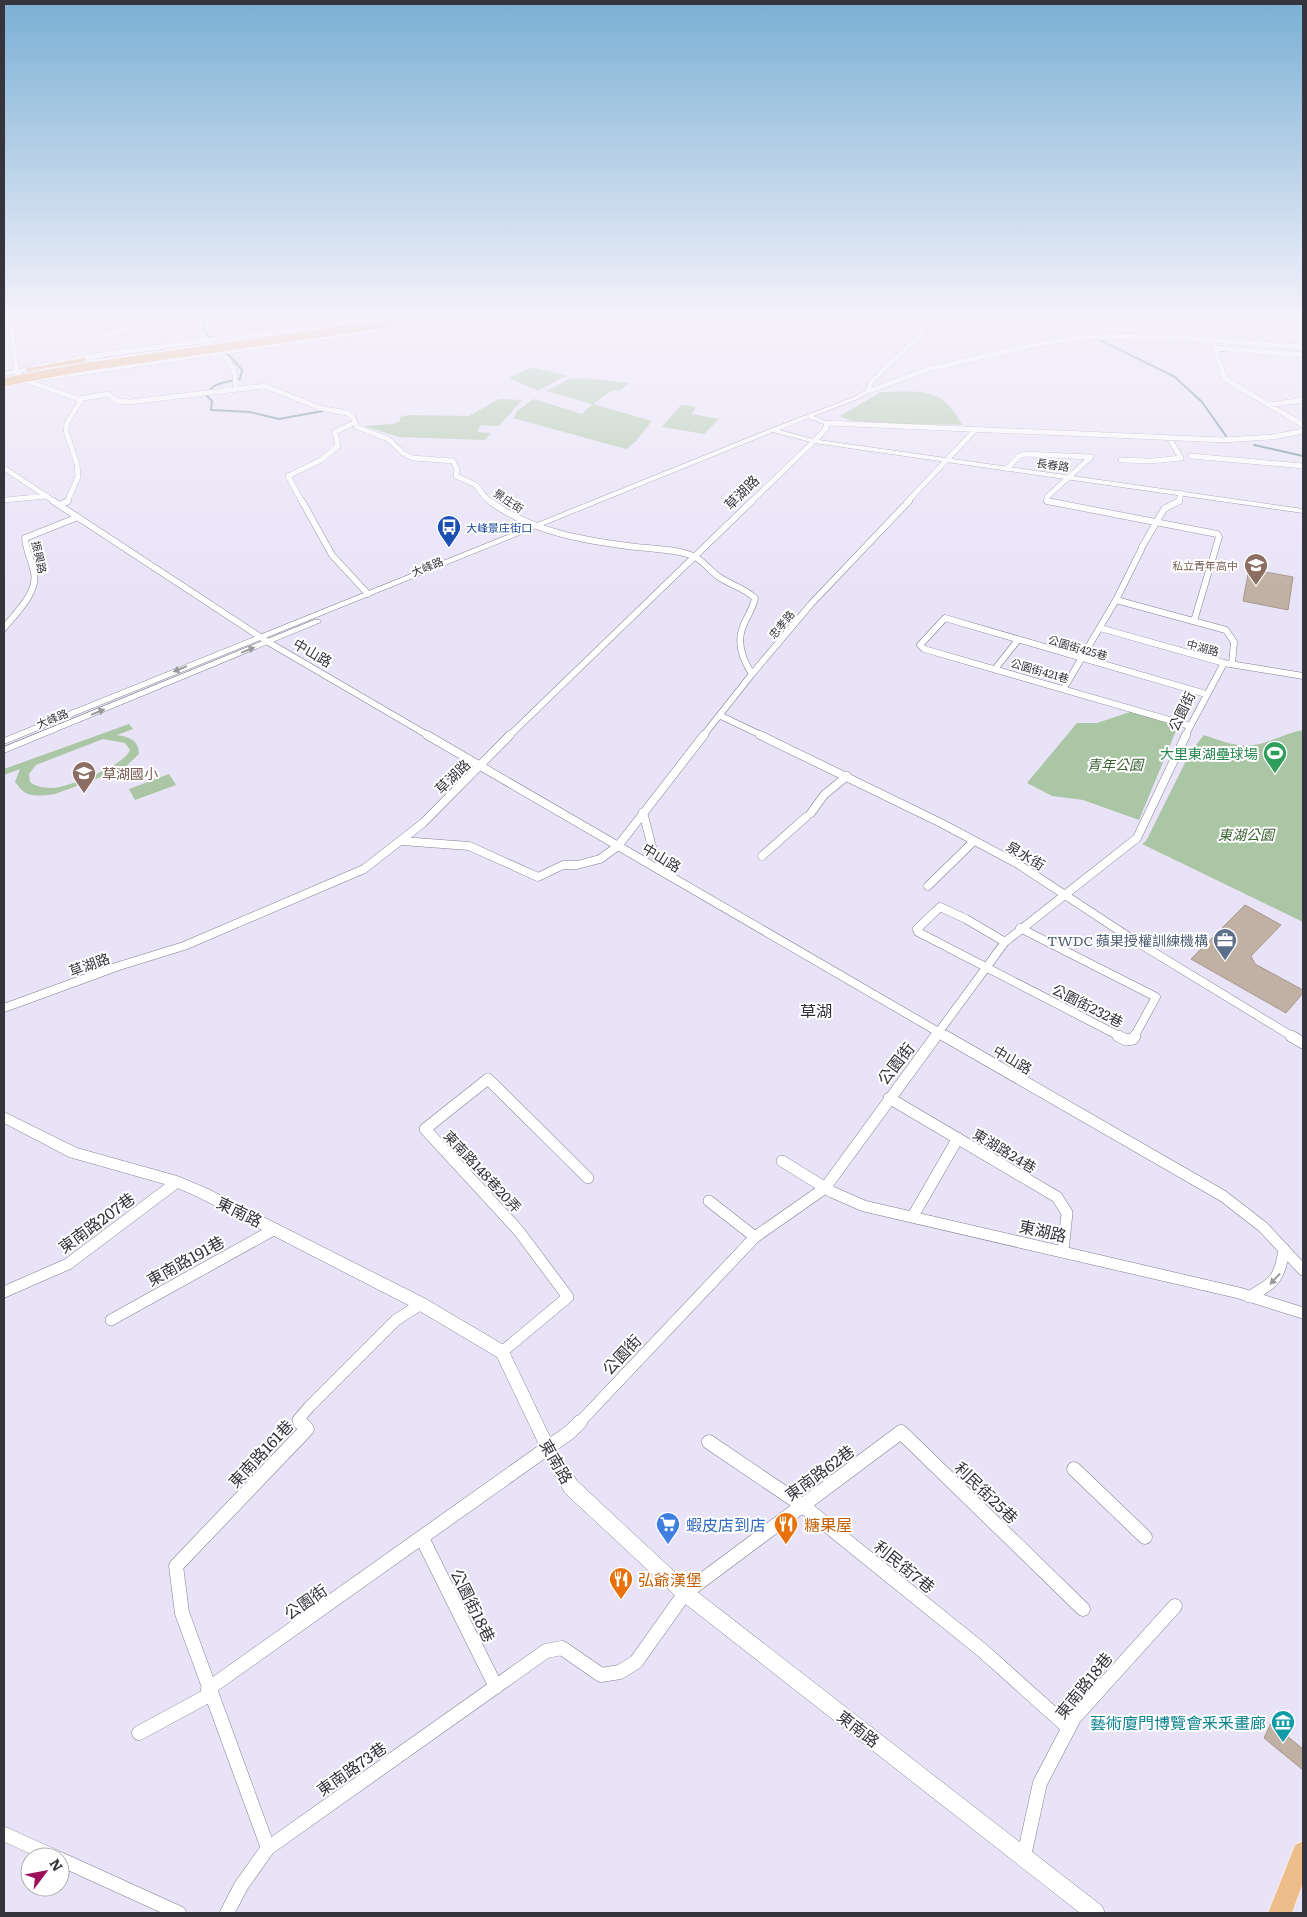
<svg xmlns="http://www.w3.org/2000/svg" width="1307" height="1917" viewBox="0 0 1307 1917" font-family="Literata,'Noto Sans TC',serif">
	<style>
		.green { fill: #abc6a5; fill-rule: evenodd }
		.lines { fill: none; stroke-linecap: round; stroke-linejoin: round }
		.stream { stroke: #638791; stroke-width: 2 }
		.building { fill: #c1b1a4; stroke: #a7978a }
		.minor-far4-casing { stroke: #847f90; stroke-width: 5.5 }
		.minor-far3-casing { stroke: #847f90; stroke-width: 7 }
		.minor-far2-casing { stroke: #847f90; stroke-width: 9 }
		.minor-far1-casing { stroke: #847f90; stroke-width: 12 }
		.minor-casing { stroke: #847f90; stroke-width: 15 }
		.tertiary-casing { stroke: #847f90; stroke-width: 1 }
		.primary-casing { stroke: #fff; stroke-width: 1 }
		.trunk-casing { stroke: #fff; stroke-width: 1 }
		.minor-far4 { stroke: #fff; stroke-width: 5 }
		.minor-far3 { stroke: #fff; stroke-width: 6 }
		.minor-far2 { stroke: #fff; stroke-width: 8 }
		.minor-far1 { stroke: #fff; stroke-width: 11 }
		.minor { stroke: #fff; stroke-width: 14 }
		.tertiary { fill: #fff; fill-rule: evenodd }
		.primary { fill: #eebe8a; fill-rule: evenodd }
		.trunk { fill: #e8a863; fill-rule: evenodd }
		.trunk-bridge-casing { stroke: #fff; stroke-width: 9; stroke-linecap: butt }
		.trunk-bridge { stroke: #e8a863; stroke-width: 8 }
		.oneway { fill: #9a9a9e }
		.labels { text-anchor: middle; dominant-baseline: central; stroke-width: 4; stroke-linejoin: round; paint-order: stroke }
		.far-street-label { font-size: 11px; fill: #36343c; stroke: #fff }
		.far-transit-label { font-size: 11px; fill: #164399; stroke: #fff; text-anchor: start }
		.far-education-label { font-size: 11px; fill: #785e54; stroke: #fff; text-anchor: end }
		.street-label { font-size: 14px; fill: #36343c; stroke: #fff }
		.leisure-label { font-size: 14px; fill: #27864d; stroke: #fff; text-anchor: end }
		.park-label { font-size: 14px; font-style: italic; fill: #3b6231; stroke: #fff }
		.education-label { font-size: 14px; fill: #785e54; stroke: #fff; text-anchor: start }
		.service-label { font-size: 14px; fill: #4e5e75; stroke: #fff; text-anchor: end }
		.quarter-label { font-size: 16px; fill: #302c3a; stroke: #fff }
		.near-street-label { font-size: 16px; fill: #36343c; stroke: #fff }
		.near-shop-label { font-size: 16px; fill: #366cbe; stroke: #fff; text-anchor: start }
		.near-food-label { font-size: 16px; fill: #c56008; stroke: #fff; text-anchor: start }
		.near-culture-label { font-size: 16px; fill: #0d838f; stroke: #fff; text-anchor: end }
	</style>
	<rect width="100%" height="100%" fill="#e9e3f7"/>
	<path class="green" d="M532,367L568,376L561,378L538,391L509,378Z
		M584,378L630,383L619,391L613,390L593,404L652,421L635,442L626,449L513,418L518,410L534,399L582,414L592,404L546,391L569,379Z
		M881,392C920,392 941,385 962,425C938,424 858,426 841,417L840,416Z
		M499,399L522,400L499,426L481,425L477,432L491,433L485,440L399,437L364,426L394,424L400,421V417L409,415L469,416Z
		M681,405L696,407L692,414L719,419L704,434L662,427Z
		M1133,711L1178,726L1139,820L1083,800L1052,796L1027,783L1077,723H1097Z
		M129,724L133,729L117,735C129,737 139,740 139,754L123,769L55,794C46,795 31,798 23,791C20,789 18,785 15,782L20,769L4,775V769ZM103,739L125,743L130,750C125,765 76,783 60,787C50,789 38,788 30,782L29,774L36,765Z
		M1303,730V922L1142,844L1146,841L1191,751L1204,735C1219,740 1238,748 1254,745C1271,742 1286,733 1303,730Z
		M169,774L176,785L135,800L129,789Z"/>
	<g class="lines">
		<path class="stream" d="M202,318L205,332L212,339
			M1051,318L1054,320
			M1096,338L1175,377L1202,402L1226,436
			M226,352L242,370L240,379C227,382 213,382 206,395L212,401L211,410L250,412L279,419L323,411
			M1254,445L1303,456"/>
	</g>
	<path class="building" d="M1249,569L1293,577L1288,610L1243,601Z
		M1245,905L1281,925L1251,956L1255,964L1303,990V993L1286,1013L1191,959Z
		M1271,1723L1303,1749V1770L1264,1738Z"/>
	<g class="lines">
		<g class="minor-far4-casing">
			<path id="minor-far4" d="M10,318L17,372L27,381L78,399L80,402L67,423L66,431L77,464L78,477L67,502
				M195,318L202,334L209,342
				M988,318L1129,330
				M103,335L176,318
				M219,351C232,363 237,371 235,389
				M1303,355L1215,348L1225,379L1303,425
				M32,368L107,354L373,318
				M30,380L458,318
				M869,391L929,369L1039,344L1086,337L1158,336L1303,347
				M78,399L108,394L116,401L130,402L265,386L320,408L347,413L352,416L357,427L388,439L404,454L413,458L453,461L457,469L456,476L476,485L484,496L491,502
				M1268,405L1303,400
				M827,423L1223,440L1273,437L1303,431
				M1191,456L1303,466
				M1121,460L1151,461L1181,458L1169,438
				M4,468L55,502
				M1007,469L1019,456L1025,454L1091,457
				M4,500L47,496
				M302,502L288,476L321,460L338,446L335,432L354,423
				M751,502L814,441
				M907,502L975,430
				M1051,502L1047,501V497L1091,457
				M1179,502L1181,493"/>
		</g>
		<g class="minor-far3-casing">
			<path id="minor-far3" d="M53,501L268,642L429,736
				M302,501L332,555L368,594
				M490,501C531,532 586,541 636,547C654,549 676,549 693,556C703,560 710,571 719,577C731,585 744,588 755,598C753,608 748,615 744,624C736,641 742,659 752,674
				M1047,501L1217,534L1219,537L1194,621
				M60,505L68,501
				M1142,547L1164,509L1179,501
				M1116,600L1226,630L1234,642L1232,664
				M4,628C15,614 38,593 34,573C32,561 26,551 25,538L78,517
				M1100,628L1224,663L1303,676
				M995,669L1018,640
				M1064,688L1116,600L1141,550
				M721,716L763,736
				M1190,726L924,649L920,645L945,618L1206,694
				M509,736L752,501
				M703,736L752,674L811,604L909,501
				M1185,736L1224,663"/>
		</g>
		<g class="minor-far2-casing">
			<path id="minor-far2" d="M427,735L947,1037
				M760,735L943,824L1018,864L1132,939L1293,1037
				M643,812L653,851L668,875
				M811,813L824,795L847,776
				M402,841L469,846L538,877L563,865H577L600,859L618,846L704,735
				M762,856L806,817
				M928,886L974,841
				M1020,928L1156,997L1134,1037
				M1005,942L966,919L940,907L917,929L918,932L1121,1037
				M4,1008L119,966L184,946L364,869L423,823L510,735
				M935,1037L1005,942L1137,838L1186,735"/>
		</g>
		<g class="minor-far1-casing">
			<path id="minor-far1" d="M945,1036L1223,1196L1263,1227L1303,1270
				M1118,1036L1126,1040L1133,1039L1135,1036
				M1291,1036L1303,1043
				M889,1098L1057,1197L1067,1213L1063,1251
				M782,1161L832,1192L864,1206L1239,1293L1303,1313
				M709,1201L755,1237
				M913,1216L958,1138
				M4,1292L68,1264L177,1182
				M1249,1297C1274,1283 1280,1279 1284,1249
				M111,1320L275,1229
				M502,1352L568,1297L518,1230L425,1129L488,1079L588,1178
				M301,1423L298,1420L309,1407L396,1320L421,1304
				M579,1423L755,1237L825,1188L936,1036"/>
		</g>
		<g class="minor-casing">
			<path id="minor" d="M300,1422L307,1429L176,1566L182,1613L268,1848L546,1651L562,1648L601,1675L620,1672L636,1662L685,1593L901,1432L1083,1609
				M709,1442L802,1505L983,1651L1069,1728
				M1074,1469L1145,1537
				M422,1538L496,1687
				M208,1689L570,1432L580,1422
				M139,1733L211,1694
				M4,1834L55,1857
				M1024,1856L1040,1783L1074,1718L1175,1606
				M60,1859L179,1913
				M227,1913L241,1886L268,1848"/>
		</g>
		<g class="tertiary-casing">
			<path id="tertiary" d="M842,318H853L918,333L925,318H931L922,336L873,383L871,392L858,399L814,416L830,423L829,429L819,440L1303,509V513L814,443L773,432L4,744V738L770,429L854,397L866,390L868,382L916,336ZM808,418L824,424L823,428L813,439L779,430Z
				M348,323L350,326L55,369L28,371L4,376V372L28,367L55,365Z
				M314,620H320L321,622L4,753V747Z
				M4,1112L77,1148L177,1176L206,1188L426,1299L507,1347L553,1443L577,1481L691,1587L1102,1906L1105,1913H1080L679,1599L565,1493L543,1453L497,1357L416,1309L196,1196L175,1187L69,1157L4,1123Z"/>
		</g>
		<g class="primary-casing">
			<path id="primary" d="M1303,1841V1883L1292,1913H1268L1295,1845Z"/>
		</g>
		<g class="trunk-casing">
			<path id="trunk" d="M83,358H86V362L28,371L24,369Z"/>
		</g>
		<use href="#minor-far4" class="minor-far4"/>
		<use href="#minor-far3" class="minor-far3"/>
		<use href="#minor-far2" class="minor-far2"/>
		<use href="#minor-far1" class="minor-far1"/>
		<use href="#minor" class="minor"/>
		<use href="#tertiary" class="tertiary"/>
		<use href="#primary" class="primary"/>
		<use href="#trunk" class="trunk"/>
		<g class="trunk-bridge-casing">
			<path id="trunk-bridge" d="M420,322L446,318
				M4,382L85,367L428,318"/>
		</g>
		<use href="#trunk-bridge" class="trunk-bridge"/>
	</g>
	<defs><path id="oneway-solid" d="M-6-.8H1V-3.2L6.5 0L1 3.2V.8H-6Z" transform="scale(1.25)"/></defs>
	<g class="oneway">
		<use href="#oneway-solid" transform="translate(248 650) rotate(-22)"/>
		<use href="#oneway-solid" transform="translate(180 669) rotate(158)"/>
		<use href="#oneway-solid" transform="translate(98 712) rotate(-22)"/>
		<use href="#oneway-solid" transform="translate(1275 1279) rotate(133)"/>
	</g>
	<linearGradient id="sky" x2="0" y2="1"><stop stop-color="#7ab0d4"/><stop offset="0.54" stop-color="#f5f2fb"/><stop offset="1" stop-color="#f5f2fb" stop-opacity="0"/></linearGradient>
	<rect width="1307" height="587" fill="url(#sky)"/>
	<defs>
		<g id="bus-pin" transform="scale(1.25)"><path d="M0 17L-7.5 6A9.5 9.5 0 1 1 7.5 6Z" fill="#1a4fb4" stroke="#fff"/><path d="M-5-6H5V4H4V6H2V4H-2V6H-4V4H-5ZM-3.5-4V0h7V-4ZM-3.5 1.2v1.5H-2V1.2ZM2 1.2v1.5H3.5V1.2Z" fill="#fff"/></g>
		<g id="school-pin" transform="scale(1.25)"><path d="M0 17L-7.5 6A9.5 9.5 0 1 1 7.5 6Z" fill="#8d6e63" stroke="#fff"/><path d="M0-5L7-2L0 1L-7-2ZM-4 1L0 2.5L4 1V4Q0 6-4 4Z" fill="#fff"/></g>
		<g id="stadium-pin" transform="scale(1.25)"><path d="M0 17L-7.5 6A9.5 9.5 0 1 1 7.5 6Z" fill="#2e9e5b" stroke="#fff"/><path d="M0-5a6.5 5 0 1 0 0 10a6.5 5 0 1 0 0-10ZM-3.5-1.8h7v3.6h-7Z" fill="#fff"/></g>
		<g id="office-pin" transform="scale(1.25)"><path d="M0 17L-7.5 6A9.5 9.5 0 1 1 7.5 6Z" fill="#5c6f8a" stroke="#fff"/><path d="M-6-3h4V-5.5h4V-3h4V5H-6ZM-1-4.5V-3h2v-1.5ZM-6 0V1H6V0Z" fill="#fff"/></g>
		<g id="supermarket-pin" transform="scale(1.25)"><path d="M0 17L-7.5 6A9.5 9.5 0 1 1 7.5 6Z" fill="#3f7fe0" stroke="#fff"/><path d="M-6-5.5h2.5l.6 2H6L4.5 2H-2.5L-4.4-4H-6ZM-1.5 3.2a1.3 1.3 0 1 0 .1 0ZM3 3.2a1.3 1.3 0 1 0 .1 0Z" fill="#fff"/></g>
		<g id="restaurant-pin" transform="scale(1.25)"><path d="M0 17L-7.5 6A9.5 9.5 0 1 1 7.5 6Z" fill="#e8710a" stroke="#fff"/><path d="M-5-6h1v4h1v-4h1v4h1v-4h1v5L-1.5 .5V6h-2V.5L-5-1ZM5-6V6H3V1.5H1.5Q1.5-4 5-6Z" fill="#fff"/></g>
		<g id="museum-pin" transform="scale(1.25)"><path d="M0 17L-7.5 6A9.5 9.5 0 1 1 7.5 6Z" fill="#0f9aa8" stroke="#fff"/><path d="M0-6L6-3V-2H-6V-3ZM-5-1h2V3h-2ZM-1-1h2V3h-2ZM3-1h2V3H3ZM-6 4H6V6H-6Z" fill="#fff"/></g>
	</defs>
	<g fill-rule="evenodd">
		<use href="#bus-pin" x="449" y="527"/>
		<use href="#school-pin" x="1256" y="565"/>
		<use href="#stadium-pin" x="1275" y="753"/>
		<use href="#school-pin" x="84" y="773"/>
		<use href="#office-pin" x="1225" y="940"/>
		<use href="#supermarket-pin" x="668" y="1524"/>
		<use href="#restaurant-pin" x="786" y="1524"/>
		<use href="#restaurant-pin" x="621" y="1579"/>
		<use href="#museum-pin" x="1283" y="1722"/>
	</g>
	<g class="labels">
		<g class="far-street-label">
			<text transform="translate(1053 464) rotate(8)">長春路</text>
			<text transform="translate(509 500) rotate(33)">景庄街</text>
			<text transform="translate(40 557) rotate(77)">振興路</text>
			<text transform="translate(427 566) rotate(-22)">大峰路</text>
			<text transform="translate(781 624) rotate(-50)">忠孝路</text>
			<text transform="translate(1078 647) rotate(16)">公園街425巷</text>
			<text transform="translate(1203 647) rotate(15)">中湖路</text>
			<text transform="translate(1040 670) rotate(16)">公園街421巷</text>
			<text transform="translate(52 718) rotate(-22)">大峰路</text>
		</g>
		<g class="far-transit-label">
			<text x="466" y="527">大峰景庄街口</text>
		</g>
		<g class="far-education-label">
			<text x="1238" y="565">私立青年高中</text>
		</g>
		<g class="street-label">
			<text transform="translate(741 492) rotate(-45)">草湖路</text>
			<text transform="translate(313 652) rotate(30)">中山路</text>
			<text transform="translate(1181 711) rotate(-64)">公園街</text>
			<text transform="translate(452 776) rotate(-44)">草湖路</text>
			<text transform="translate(1026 855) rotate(31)">泉水街</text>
			<text transform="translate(662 857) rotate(31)">中山路</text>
			<text transform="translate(89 964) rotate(-20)">草湖路</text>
			<text transform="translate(1088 1005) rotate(27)">公園街232巷</text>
			<text transform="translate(1013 1059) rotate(30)">中山路</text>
			<text transform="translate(1005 1150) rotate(31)">東湖路24巷</text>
			<text transform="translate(483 1171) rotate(47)">東南路148巷20弄</text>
		</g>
		<g class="leisure-label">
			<text x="1258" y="753">大里東湖壘球場</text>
		</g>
		<g class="park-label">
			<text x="1115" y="764">青年公園</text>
			<text x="1246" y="834">東湖公園</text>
		</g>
		<g class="education-label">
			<text x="102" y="773">草湖國小</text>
		</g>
		<g class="service-label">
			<text x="1208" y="940">TWDC 蘋果授權訓練機構</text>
		</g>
		<g class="quarter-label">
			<text x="816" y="1010">草湖</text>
		</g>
		<g class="near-street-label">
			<text transform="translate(895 1063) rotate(-52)">公園街</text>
			<text transform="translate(240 1211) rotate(26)">東南路</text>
			<text transform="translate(96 1222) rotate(-36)">東南路207巷</text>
			<text transform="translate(1043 1230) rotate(13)">東湖路</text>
			<text transform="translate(185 1260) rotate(-29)">東南路191巷</text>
			<text transform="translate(621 1354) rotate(-47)">公園街</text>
			<text transform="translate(260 1453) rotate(-47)">東南路161巷</text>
			<text transform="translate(557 1461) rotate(60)">東南路</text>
			<text transform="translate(819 1472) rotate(-36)">東南路62巷</text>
			<text transform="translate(987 1492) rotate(44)">利民街25巷</text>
			<text transform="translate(905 1566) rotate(39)">利民街7巷</text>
			<text transform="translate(305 1601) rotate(-35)">公園街</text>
			<text transform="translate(474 1605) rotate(64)">公園街18巷</text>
			<text transform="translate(1083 1685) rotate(-51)">東南路18巷</text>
			<text transform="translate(859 1728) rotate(38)">東南路</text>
			<text transform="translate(351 1768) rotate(-35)">東南路73巷</text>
		</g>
		<g class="near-shop-label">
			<text x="686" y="1524">蝦皮店到店</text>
		</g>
		<g class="near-food-label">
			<text x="804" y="1524">糖果屋</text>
			<text x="638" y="1579">弘爺漢堡</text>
		</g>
		<g class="near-culture-label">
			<text x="1266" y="1722">藝術廈門博覽會釆釆畫廊</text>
		</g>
	</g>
	<rect width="1307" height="1917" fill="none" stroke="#36343c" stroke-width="10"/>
	<g transform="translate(45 1872) rotate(58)"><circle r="24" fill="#ffffff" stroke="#afaeb1"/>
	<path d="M0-4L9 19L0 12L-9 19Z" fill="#9f105b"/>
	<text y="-8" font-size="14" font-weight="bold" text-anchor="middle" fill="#36343c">N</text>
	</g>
</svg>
